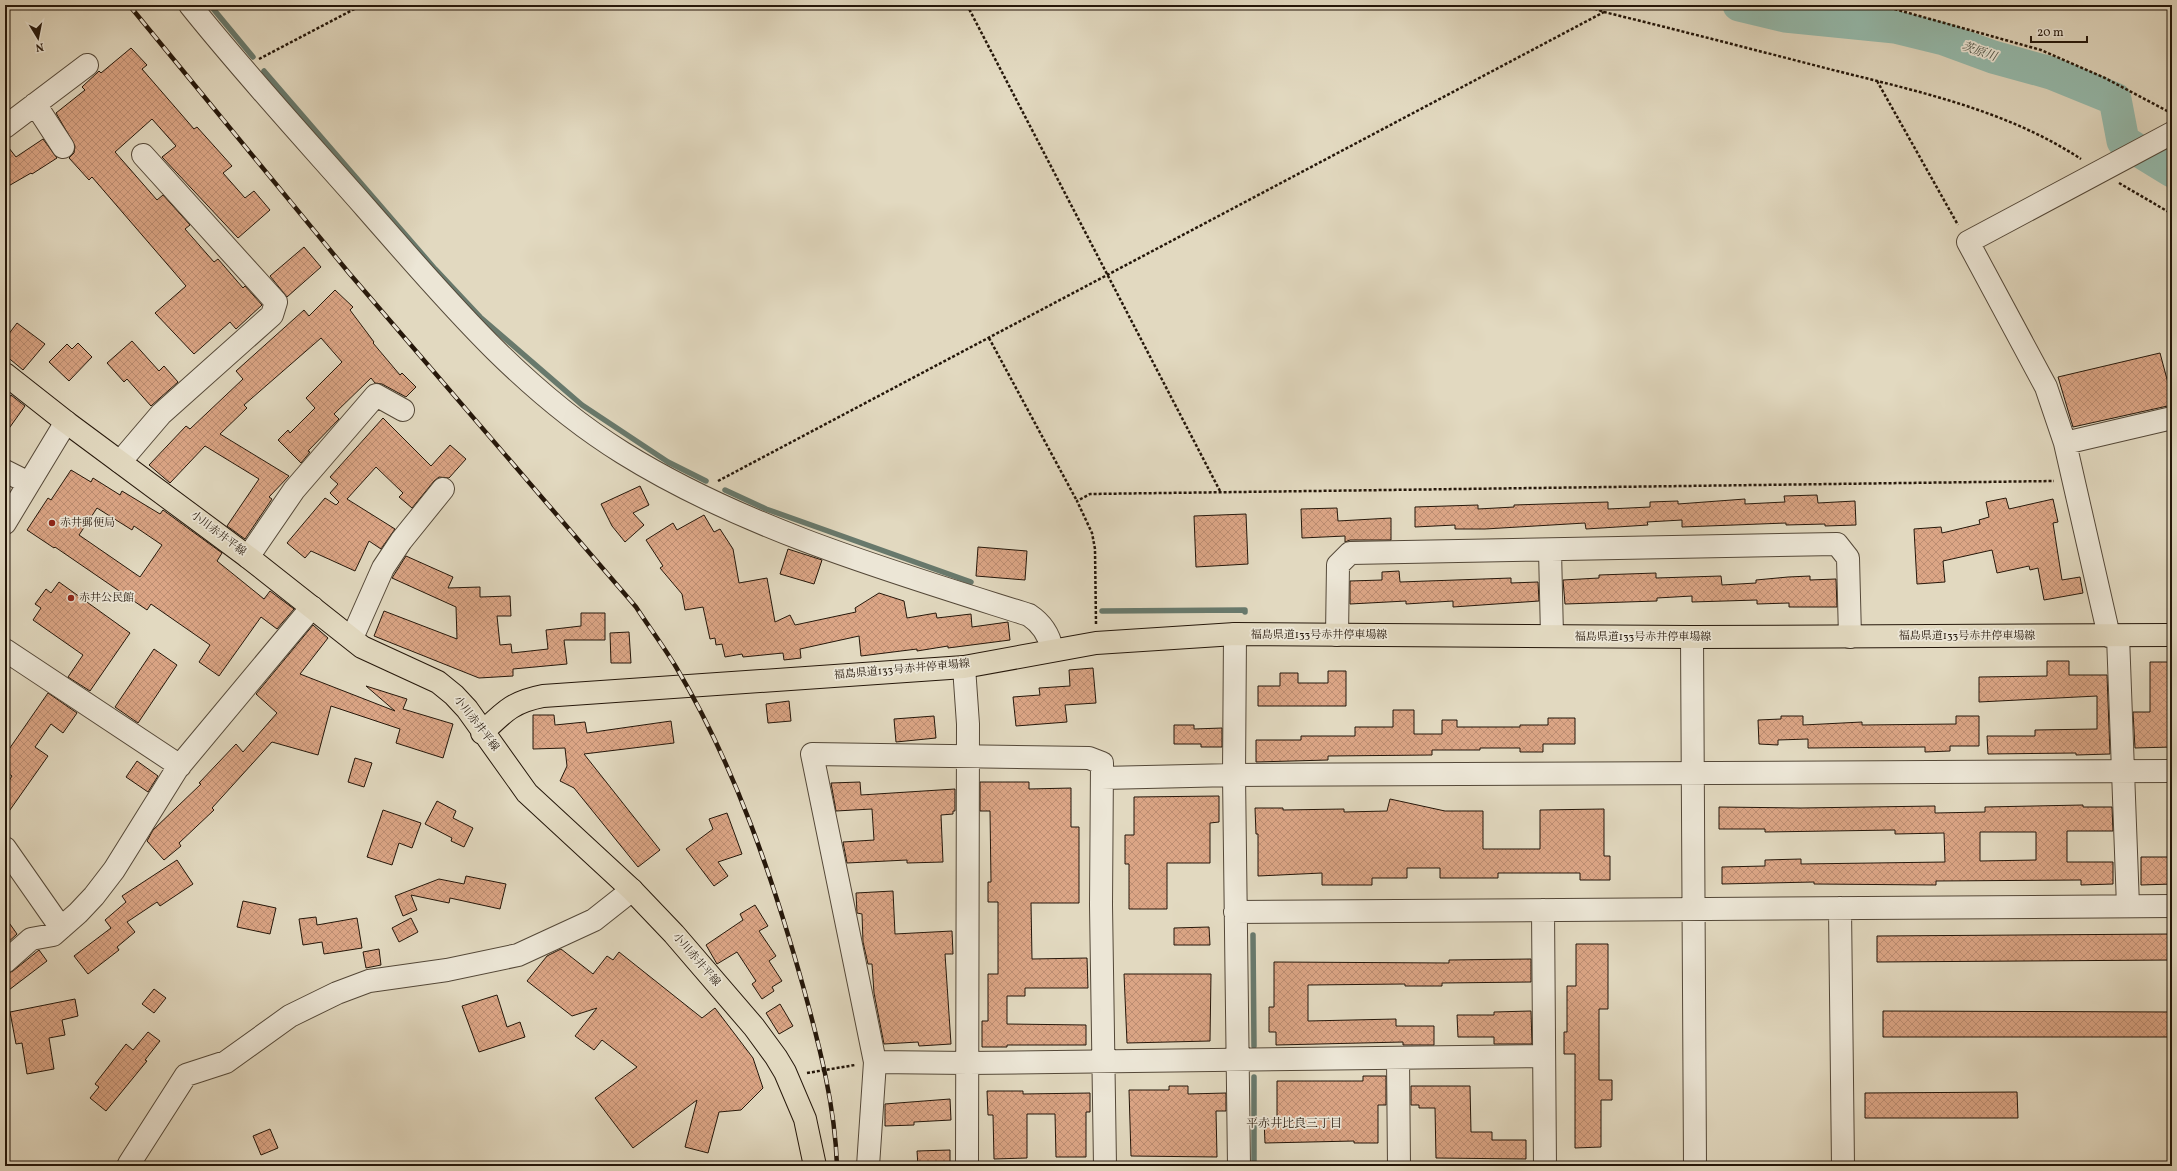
<svg xmlns="http://www.w3.org/2000/svg" width="2177" height="1171" viewBox="0 0 2177 1171" font-family="Vollkorn,'Noto Serif JP',serif">
	<style>
		.lines { fill: none; stroke-linecap: round; stroke-linejoin: round }
		.stream { stroke: #68796c; stroke-width: 5.5 }
		.river { stroke: #95bbad; stroke-width: 33 }
		.building { fill: url(#building-cross-hatch); stroke: #25170a; fill-rule: evenodd }
		.minor-casing { stroke: #544838; stroke-width: 24 }
		.major-casing { stroke: #25170a; stroke-width: 24 }
		.path { stroke: #25170a; stroke-width: 2.5; stroke-dasharray: 3 2; stroke-linecap: butt }
		.minor { stroke: #ece6d6; stroke-width: 22 }
		.major { stroke: #e2d9c0; stroke-width: 22 }
		.rail-casing { stroke: #25170a; stroke-width: 4.5 }
		.rail { stroke: #ece6d6; stroke-width: 3; stroke-dasharray: 9; stroke-linecap: butt }
		.poi-dot { fill: #8f2418; stroke: #ece6d6; stroke-width: 1.5 }
		.labels { text-anchor: middle; dominant-baseline: central; stroke-width: 3.5; stroke-linejoin: round; paint-order: stroke }
		.poi-label { font-size: 11px; fill: #25170a; stroke: #ece6d6; text-anchor: start }
		.street-label { font-size: 11px; fill: #25170a; stroke: #ece6d6 }
		.water-label { font-size: 12px; font-style: italic; fill: #4c5043; stroke: #ece6d6 }
		.neighbourhood-label { font-size: 12px; fill: #25170a; stroke: #ece6d6 }
	</style>
	<defs>
		<pattern id="building-cross-hatch" width="8" height="8" patternUnits="userSpaceOnUse"><rect width="8" height="8" fill="#dba585"/><path d="M0 0l8 8M0 8l8-8" fill="none" stroke="#bc8d72"/></pattern>
	</defs>
	<rect width="100%" height="100%" fill="#e2d9c0"/>
	<filter id="stains"><feTurbulence type="fractalNoise" baseFrequency=".005" numOctaves="4"/><feColorMatrix values="0 0 0 0 .2 0 0 0 0 .09 0 0 0 0 .02 0 0 0 .5 -.17"/></filter>
	<radialGradient id="worn" r=".72"><stop offset=".6" stop-color="#630" stop-opacity="0"/><stop offset="1" stop-color="#630" stop-opacity=".3"/></radialGradient>
	<g class="lines">
		<path class="stream" d="M210,5L253,57
			M264,71L435,269L480,317L582,405L668,462L706,481
			M725,490L766,509L971,582
			M1102,611L1245,610V612
			M1253,935L1254,1046
			M1254,1077V1166"/>
		<path class="river" d="M1739,5L1785,16L1895,27L1944,39L1993,57L2051,73L2115,99L2123,141L2172,171"/>
	</g>
	<path class="building" d="M131,48L147,65L142,69L194,129L197,127L232,166L223,173L245,198L254,191L270,210L238,238L162,157L176,146L152,119L115,152L157,200L163,195L190,225L185,229L214,262L218,259L243,288L245,286L262,305L236,329L230,322L194,354L155,313L186,286L92,177L89,180L69,158L74,153L75,146L56,113L85,90L82,87L99,71L101,73Z
		M43,139L57,158L32,174L31,173L5,188V143L16,157Z
		M304,247L321,267L287,297L270,276Z
		M335,290L353,307L350,310L374,342L373,343L400,375L402,373L416,387L406,397L382,384L375,383L371,378L334,414L339,419L308,451L310,452L301,463L278,440L288,430L290,433L315,408L306,398L342,362L321,338L244,405L247,408L220,434L289,476L269,497L272,499L245,539L227,526L259,479L205,446L170,483L149,465L186,426L190,429L243,379L236,371L304,310L309,316Z
		M17,323L45,344L23,370L5,355V339Z
		M132,341L159,371L164,366L178,382L151,406L127,379L124,382L107,363Z
		M78,343L92,357L69,381L49,362L67,344L72,349Z
		M2160,353L2172,398V405L2073,427L2058,377Z
		M11,395L25,406L5,434V403Z
		M383,418L431,466L450,445L466,459L449,478L439,477L434,481L412,508L399,497L403,493L376,467L347,499L395,529L381,549L369,541L355,571L311,551L305,558L287,543L325,498L336,505L339,502L330,493L338,484L330,477Z
		M71,470L91,482L93,478L120,495L122,491L160,514L163,510L222,553L217,561L264,599L270,591L294,609L277,629L261,617L219,676L199,662L210,645L151,604L147,610L55,547L54,548L27,530L48,498L51,500ZM97,508L132,530L134,526L162,545L140,577L79,535Z
		M640,486L649,505L633,513L644,525L625,542L612,526L601,504Z
		M1817,495L1818,503L1855,501L1856,525L1825,526V524L1786,525V523L1682,527V520L1647,522L1648,525L1586,529L1585,523L1485,529H1455V525L1415,527V507L1478,505V509L1514,507V505L1608,502V509L1650,507V502L1678,501V504L1745,499V504L1785,502L1784,496Z
		M2006,498L2009,509L2053,499L2058,522L2053,523L2062,580L2080,577L2083,593L2044,600L2038,568L2030,570L2029,566L1997,573L1992,550L1943,561L1945,582L1917,584L1914,529L1941,527L1942,533L1980,524L1979,520L1989,517L1986,502Z
		M1337,508L1338,521L1391,518V540H1350L1345,542V536L1302,538L1301,509Z
		M1246,514L1248,564L1196,567L1194,516Z
		M704,515L714,532L720,529L733,549L739,583L767,578L775,622L790,615L795,625L856,612L855,608L879,593L904,601L907,618L936,613L937,618L971,614L972,627L1008,622L1010,640L948,648V646L917,651V649L861,656L859,636L800,649L801,658L784,660L783,653L743,657L742,654L725,657L722,644L716,645L715,638L710,639L703,607L685,610L682,594L660,568L663,566L646,540L673,523L677,530Z
		M978,547L1027,551L1025,580L976,576Z
		M788,549L822,560L814,584L780,574Z
		M406,556L453,577L448,588L480,587V597L510,596L511,616H497L500,645L511,644L512,653L548,649L546,630L581,626V613H605V640H564L567,664L513,669V676L479,678L374,636L384,611L457,639L456,607L392,578Z
		M1399,571L1400,582L1511,578V583L1538,582L1539,601L1453,607V601L1406,604V601L1350,604V581L1382,580V572Z
		M1656,573V578L1721,576L1722,585L1756,583V580L1788,577L1810,576V580L1836,579L1837,607H1789V603L1757,604V600L1692,602V596L1657,598V601L1565,604L1563,580L1599,578V575Z
		M59,582L130,633L90,691L68,677L83,655L33,620L41,608L35,604L46,589L51,593Z
		M313,625L328,638L300,674L395,711L366,686L407,699L403,709L453,724L443,758L396,743L400,729L331,706L318,755L272,742L212,808L214,810L179,843L181,846L164,860L147,841L153,830L201,784L199,783L236,744L243,752L277,713L256,694Z
		M629,632L631,663H611L610,633Z
		M154,649L177,665L138,723L115,707Z
		M2047,661H2069V675H2107L2110,754L2076,755V753L1988,754L1987,736H2035V730L2097,729V696L1979,702V677L2047,676Z
		M2150,662H2172V747L2135,748L2133,712H2150Z
		M1093,668L1096,703L1065,705L1067,722L1016,726L1013,697L1040,695L1039,688L1070,686L1069,670Z
		M1328,671H1346V706H1258V686H1280V673H1298V683H1328Z
		M48,693L77,713L63,733L51,724L35,747L48,756L5,817V787L12,776L5,771V755Z
		M789,701L791,721L768,723L766,704Z
		M1393,710H1414V734H1442V720H1457V727H1520V725H1548V718H1575V744H1543V752H1520V748H1480V750H1432V755L1328,756V760L1256,762V740H1301V736H1355V727H1393Z
		M533,715H554L555,725L585,722L587,733L671,721L674,743L584,754L660,850L638,867L574,788L560,781L567,766L565,748L533,749Z
		M934,716L936,738L896,742L894,719Z
		M1781,716H1803V725L1862,722V725L1956,724V716H1979V746H1950V751L1925,752V747L1808,748V739L1778,740V745L1759,744L1758,720L1781,719Z
		M1174,725H1194V729L1222,728V747H1201V744H1174Z
		M355,758L372,763L364,787L348,782Z
		M137,761L158,776L148,792L126,777Z
		M860,782L861,795L955,789V811H953V814L941,815L943,862L907,863V860L847,863L843,842L874,840L872,809L836,811L831,783Z
		M980,782H1029V789L1071,788V827H1079V903H1031L1032,959L1087,958L1088,988H1025V996H1007V1024L1086,1025V1045H1007V1047H982V1021H988V974H998V902H988V882H991L990,811H980Z
		M1219,796V822L1210,823V863H1167V909H1129V864H1125V835H1134V797Z
		M1390,799L1445,811H1483V849H1540V810L1604,809V856H1610V880H1580V873H1498V878H1440V868H1407V878H1372V885H1322V873L1258,876V834H1256L1255,808H1283V810L1344,809V812L1387,811Z
		M437,801L456,811L453,818L473,828L464,847L451,841L452,838L425,824Z
		M2083,805V807H2112L2113,831H2067V862H2113V884L2081,885V880L1936,881V885L1814,884V882L1722,884V867L1765,866V860L1801,859V864L1945,862L1944,833L1895,834V830L1765,832V829H1719V807L1801,808L1935,806V813L1985,812V807ZM1980,832H2036V860L1980,861Z
		M383,810L421,823L412,848L399,843L392,865L367,857Z
		M727,813L742,854L718,862L728,876L714,886L686,849L713,829L709,819Z
		M2141,857H2172V884L2141,885Z
		M177,860L193,884L160,906L157,902L127,922L135,932L117,947L119,950L88,974L74,956L111,928L105,920L126,902L122,896Z
		M466,876L506,884L500,909L450,898L449,903L411,895L417,910L403,916L395,896L439,879L464,884Z
		M893,891L895,934L952,931L953,954H945L951,1044L919,1046L918,1042L884,1044L874,993L872,964H868L863,942L862,914L857,913L856,893Z
		M243,901L276,908L270,934L237,927Z
		M755,905L768,926L759,931L776,956L769,961L782,981L772,987L774,991L762,999L752,984L756,981L737,952L717,964L706,945L743,920L740,914Z
		M5,917L17,934L5,945Z
		M316,917L317,925L357,918L362,948L324,954L322,942L303,945L299,919Z
		M411,918L418,932L399,942L392,928Z
		M1209,927L1210,945H1174V928Z
		M2172,934V960L1877,962V936Z
		M1576,944H1608V1009H1599V1080H1612V1100H1601V1147L1575,1148V1054H1564V1032H1567V986H1576Z
		M379,949L381,965L366,968L363,952Z
		M561,949L593,974L607,956L613,960L619,952L702,1018L715,1008L753,1058L763,1088L741,1110L719,1112L708,1153L685,1147L697,1100L633,1148L595,1098L637,1067L602,1040L594,1050L575,1036L597,1008L572,1016L527,981L547,956Z
		M39,950L47,961L5,993V974L13,971Z
		M1531,959V982L1442,983V986H1405V984L1308,985V1021L1396,1019V1026H1434V1045H1403V1042L1276,1045V1032H1269V1007H1274V962L1449,963V960Z
		M1124,974H1211L1210,1041L1127,1043Z
		M154,989L166,998L154,1013L142,1004Z
		M497,995L507,1027L520,1022L525,1037L479,1052L462,1006Z
		M75,999L78,1016L62,1020L65,1035L49,1038L54,1069L27,1074L22,1043L16,1044L10,1012Z
		M780,1004L793,1026L779,1034L766,1013Z
		M1531,1011L1532,1044H1494V1037H1458L1457,1015H1494V1012Z
		M1883,1011L2172,1012V1037H1883Z
		M148,1032L160,1041L145,1060L147,1061L106,1111L90,1098L99,1087L95,1084L126,1044L133,1050Z
		M1363,1076H1386V1105H1378V1143H1354V1141L1265,1143L1264,1119H1277V1081H1363Z
		M1169,1086H1188V1094L1226,1093V1111H1216L1217,1157L1131,1156L1129,1090H1169Z
		M1411,1086H1470L1471,1132H1492V1140H1526V1159L1436,1158L1435,1108H1419V1105H1411Z
		M987,1091H1023V1094L1090,1093V1112H1086V1157H1056L1055,1114H1027V1158L994,1159L993,1115H988Z
		M2017,1092L2018,1118H1865V1093Z
		M950,1099L951,1120L914,1122V1125L885,1126V1104Z
		M270,1129L278,1148L261,1155L253,1136Z
		M950,1150V1166H918L917,1151Z"/>
	<g class="lines">
		<g class="minor-casing">
			<path id="minor" d="M190,5C245,74 306,140 365,207C444,297 520,389 623,453C745,529 893,572 1029,615C1041,623 1049,634 1052,649
				M35,104L63,147
				M5,127L87,65
				M2065,443L2172,418
				M120,462L161,414L272,315L276,302L143,155
				M5,471L29,483
				M5,523L66,422
				M1550,550L1552,636
				M248,557L294,490L376,395L403,410
				M1235,634L1234,775L1239,1166
				M1337,635L1338,565L1350,553L1837,544L1848,558L1850,637
				M2109,636L2065,443L2046,387L1968,242L2172,133
				M2118,636L2128,906
				M1692,637L1695,1166
				M352,638L383,568L401,541L443,489
				M5,650L180,766
				M964,667L968,724L967,1166
				M1102,778L1234,775L2172,771
				M5,848L61,928
				M1840,908L1843,1166
				M1543,910L1545,1166
				M1235,912L2172,906
				M5,962L31,939L53,935L78,913L94,896L114,870L177,769L312,607
				M1398,1059L1399,1166
				M875,1062L968,1063L1544,1056
				M129,1164L186,1075L226,1062L290,1016L337,993L369,981L447,970L518,955L594,920L632,890
				M868,1166L875,1062L812,754L1089,758L1102,763L1101,905L1105,1166"/>
		</g>
		<g class="major-casing">
			<path id="major" d="M5,374L66,422L248,557L362,647L438,682L454,695L467,709L527,793L632,890L674,934L754,1027L776,1057L785,1072L805,1119L815,1166
				M482,733C504,712 512,702 543,696L964,667L1096,643L1235,634L1692,637L2172,635"/>
		</g>
		<path class="path" d="M967,5L1220,491
			M1585,5L1604,12C1682,31 1759,51 1837,71C1921,92 2008,111 2081,159
			M1880,5L2041,50L2105,78L2171,113
			M259,59L362,5
			M1877,81L1958,225
			M2119,183L2172,214
			M989,338L1077,501
			M718,481L1604,12
			M1096,624L1095,549L1092,533L1077,501L1090,494L2054,481
			M807,1073L855,1065"/>
		<use href="#minor" class="minor"/>
		<use href="#major" class="major"/>
		<g class="rail-casing">
			<path id="rail" d="M129,5L349,273L636,607C649,627 664,647 676,667C735,766 772,876 803,986C819,1044 835,1105 837,1166"/>
		</g>
		<use href="#rail" class="rail"/>
	</g>
	<g class="poi-dot">
		<circle cx="52" cy="523" r="4"/>
		<circle cx="71" cy="598" r="4"/>
	</g>
	<g class="labels">
		<g class="poi-label">
			<text x="60" y="523">赤井郵便局</text>
			<text x="79" y="598">赤井公民館</text>
		</g>
		<g class="street-label">
			<text transform="translate(218 534) rotate(37)">小川赤井平線</text>
			<text x="1319" y="635">福島県道133号赤井停車場線</text>
			<text x="1967" y="636">福島県道133号赤井停車場線</text>
			<text x="1643" y="637">福島県道133号赤井停車場線</text>
			<text transform="translate(902 670) rotate(-5)">福島県道133号赤井停車場線</text>
			<text transform="translate(476 724) rotate(52)">小川赤井平線</text>
			<text transform="translate(696 960) rotate(49)">小川赤井平線</text>
		</g>
		<g class="water-label">
			<text transform="translate(1979 52) rotate(19)">茨原川</text>
		</g>
		<g class="neighbourhood-label">
			<text x="1294" y="1124">平赤井比良三丁目</text>
		</g>
	</g>
	<rect width="2177" height="1171" fill="none" stroke="#e2d9c0" stroke-width="20"/>
	<rect x="6" y="6" width="2165" height="1159" fill="none" stroke="#25170a" stroke-width="2"/>
	<rect x="10" y="10" width="2157" height="1151" fill="none" stroke="#25170a"/>
	<g transform="translate(38 38) rotate(170)" stroke="#ece6d6" stroke-width="3" paint-order="stroke">
	<path d="M0-3L7 15L0 10L-7 15Z" fill="#25170a"/>
	<text y="-6" font-size="11" font-weight="bold" text-anchor="middle" fill="#25170a">N</text>
	</g>
	<path d="M2031 36v6h56v-6" fill="none" stroke="#25170a" stroke-width="2"/>
	<text x="2037" y="36" font-size="12" fill="#25170a" stroke="#ece6d6" stroke-width="3" paint-order="stroke">20 m</text>
	<rect width="100%" height="100%" filter="url(#stains)"/>
	<rect width="100%" height="100%" fill="url(#worn)"/>
</svg>
